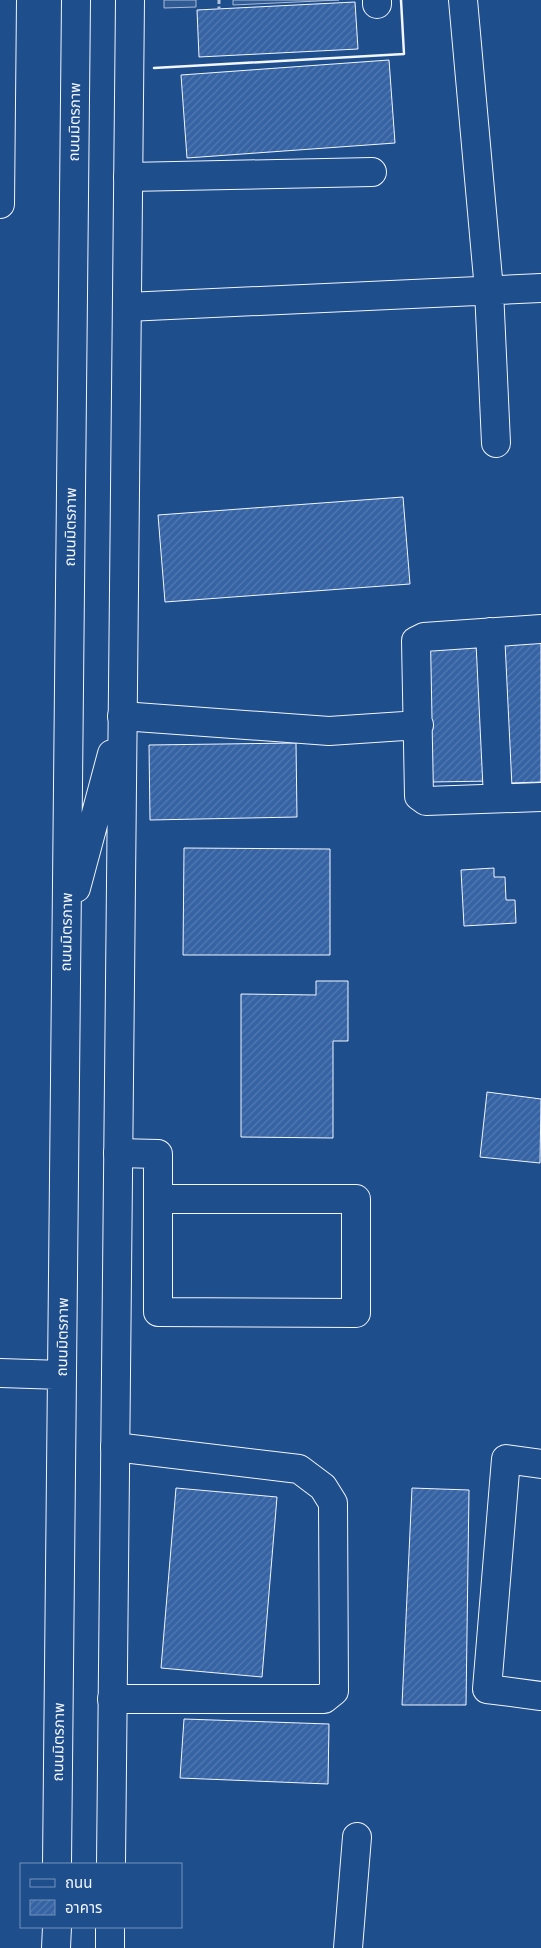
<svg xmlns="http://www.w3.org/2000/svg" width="541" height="1948" viewBox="0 0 541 1948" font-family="Helvetica,'Noto Sans Thai',sans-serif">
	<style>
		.built { fill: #305b95; stroke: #a8bbd7 }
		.building { fill: url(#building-hatch); stroke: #f2f6ff }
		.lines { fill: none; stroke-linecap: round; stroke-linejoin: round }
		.minor-casing { stroke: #f2f6ff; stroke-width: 30 }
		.major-casing { stroke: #f2f6ff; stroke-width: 30 }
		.path { stroke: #b3c4dc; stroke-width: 3; stroke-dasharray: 4 2.5; stroke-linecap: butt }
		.minor { stroke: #1f4e8c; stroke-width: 28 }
		.major { stroke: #1f4e8c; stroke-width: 28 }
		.wall { stroke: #f2f6ff; stroke-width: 2.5 }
		.labels { text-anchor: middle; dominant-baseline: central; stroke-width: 4; stroke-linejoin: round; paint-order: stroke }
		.street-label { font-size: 15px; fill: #f2f6ff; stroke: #1f4e8c }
	</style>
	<defs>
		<pattern id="building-hatch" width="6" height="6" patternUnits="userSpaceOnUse" patternTransform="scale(1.25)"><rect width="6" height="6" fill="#3563a3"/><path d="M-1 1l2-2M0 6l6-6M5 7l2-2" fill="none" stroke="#537ab1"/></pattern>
	</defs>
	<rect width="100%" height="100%" fill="#1f4e8c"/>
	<path class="built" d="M164,0H196V7L164,8Z
		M233,0H339L233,5Z"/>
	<path class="building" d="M355,2L358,49L199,57L197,10Z
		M389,60L395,143L187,158L181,75Z
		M403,497L410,584L165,602L158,515Z
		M541,634V782L509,783L503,635Z
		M487,638L491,781L432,782L428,639Z
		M296,743L297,817L150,820L149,745Z
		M184,848L330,849V955H183Z
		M494,868V877H505L506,900H515L516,923L464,926L461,870Z
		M316,981H348V1041H333V1138L241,1137V994L316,995Z
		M487,1092L541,1099L540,1163L480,1157Z
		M176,1488L277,1497L262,1677L161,1668Z
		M412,1488L469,1490L466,1705H402Z
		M184,1719L329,1724L328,1784L180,1778Z"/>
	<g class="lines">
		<g class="minor-casing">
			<path id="minor" d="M377,0V4
				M463,0L489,290L496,443
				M128,177L372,172
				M127,307L541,288
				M541,629L424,637L416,641L419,796L426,801L541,797
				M490,632L498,798
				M122,716L329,731L419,725
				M118,1153L158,1154V1199H356V1313L158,1312V1199
				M541,1464L506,1459L487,1689L541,1696
				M112,1699H324L334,1691L333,1503L323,1487L299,1469L115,1447
				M348,1948L357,1837"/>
		</g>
		<g class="major-casing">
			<path id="major" d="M0,204L2,0
				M76,888L112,754
				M0,1373L62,1375
				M57,1864L76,0
				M111,1864L130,0
				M56,1948L57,1927
				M110,1948V1927"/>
		</g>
		<path class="path" d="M219,0V9"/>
		<use href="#minor" class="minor"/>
		<use href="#major" class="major"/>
		<path class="wall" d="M154,68L404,54L401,0"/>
	</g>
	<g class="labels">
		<g class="street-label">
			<text transform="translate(74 122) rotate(-89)">ถนนมิตรภาพ</text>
			<text transform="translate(70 527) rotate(-89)">ถนนมิตรภาพ</text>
			<text transform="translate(66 932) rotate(-89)">ถนนมิตรภาพ</text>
			<text transform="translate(62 1337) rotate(-89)">ถนนมิตรภาพ</text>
			<text transform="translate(58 1742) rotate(-89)">ถนนมิตรภาพ</text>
		</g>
	</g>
	<rect x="20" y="1863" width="162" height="65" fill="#1f4e8c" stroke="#7391ba"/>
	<rect x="30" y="1879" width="25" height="8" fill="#1f4e8c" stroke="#7391ba"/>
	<text x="65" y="1888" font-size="15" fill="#f2f6ff">ถนน</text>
	<rect x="30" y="1900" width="25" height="15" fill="url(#building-hatch)" stroke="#7391ba"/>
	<text x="65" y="1913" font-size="15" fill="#f2f6ff">อาคาร</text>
</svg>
